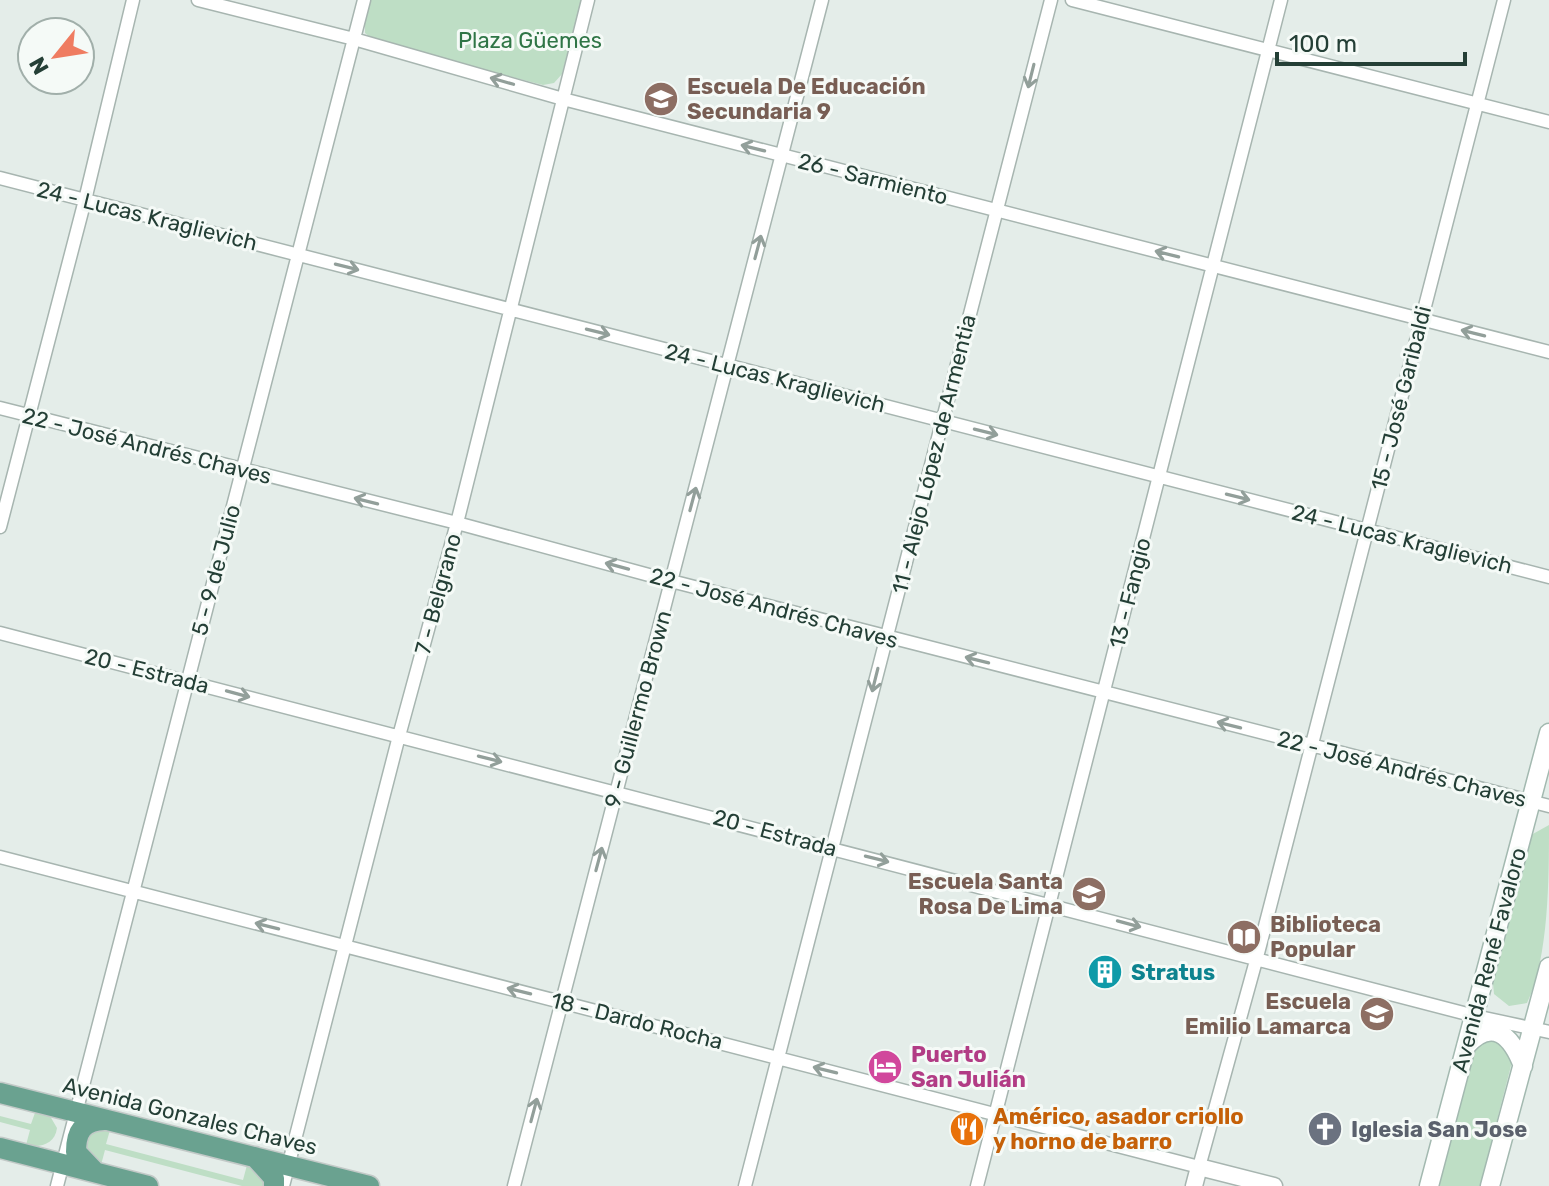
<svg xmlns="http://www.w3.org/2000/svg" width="1549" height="1186" viewBox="0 0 1549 1186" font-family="Rubik,sans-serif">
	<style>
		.green { fill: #bedec5 }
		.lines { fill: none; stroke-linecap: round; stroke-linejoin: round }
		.minor-casing { stroke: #a7b5b0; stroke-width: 15 }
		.tertiary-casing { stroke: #a7b5b0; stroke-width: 19 }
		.secondary-casing { stroke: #a3b9b0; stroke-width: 21 }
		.primary-casing { stroke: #c2c9c7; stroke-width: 23 }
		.minor { stroke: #fff; stroke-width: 12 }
		.tertiary { stroke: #fff; stroke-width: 16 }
		.secondary { stroke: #fff; stroke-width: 18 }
		.primary { stroke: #6aa290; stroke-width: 20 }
		.oneway { stroke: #929f9a }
		.labels { text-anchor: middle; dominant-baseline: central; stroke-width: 6; stroke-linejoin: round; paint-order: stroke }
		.park-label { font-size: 22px; fill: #2f7546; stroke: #f5faf7 }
		.education-label { font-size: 22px; font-weight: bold; fill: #785e54; stroke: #f5faf7; text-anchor: start }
		.street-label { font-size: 22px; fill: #243f36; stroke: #f5faf7 }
		.culture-label { font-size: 22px; font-weight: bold; fill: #0d838f; stroke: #f5faf7; text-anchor: start }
		.hotel-label { font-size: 22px; font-weight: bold; fill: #b23c85; stroke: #f5faf7; text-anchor: start }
		.food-label { font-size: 22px; font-weight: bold; fill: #c56008; stroke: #f5faf7; text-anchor: start }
		.worship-label { font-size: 22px; font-weight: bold; fill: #5b616d; stroke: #f5faf7; text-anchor: start }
	</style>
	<rect width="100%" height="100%" fill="#e4ede9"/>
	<path class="green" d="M370,0H581L562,74L554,83L543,85L376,42L365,33V20Z
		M1549,825C1549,877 1549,958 1527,1003L1509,1006L1494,994L1493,984L1531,835Z
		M1490,1039L1499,1041L1513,1058L1480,1186H1437L1473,1050Z
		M36,1110L50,1116L57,1128C55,1144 41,1148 26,1145L30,1130L0,1122V1116L31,1124Z
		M90,1130H110L106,1144L243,1180L247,1165L255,1167L268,1186H242L105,1150L101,1165L93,1163L80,1141Z"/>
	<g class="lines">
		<g class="minor-casing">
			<path id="minor" d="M198,0L354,39L563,99L1549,352
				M1072,0L1549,122
				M0,178L1549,577
				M0,408L457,523L671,581L1549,806
				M0,527L85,200L133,0
				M0,633L1475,1016L1549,1032
				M0,857L1199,1167L1257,957L1504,0
				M57,1186L364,0
				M283,1186L399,736L457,523L588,0
				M514,1186L822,0
				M745,1186L1051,0
				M977,1186L1281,0"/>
		</g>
		<g class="tertiary-casing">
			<path id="tertiary" d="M1194,1186L1199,1167L1274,1186"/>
		</g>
		<g class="secondary-casing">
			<path id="secondary" d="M1466,1046C1493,1016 1512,1037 1523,1066
				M1429,1186L1549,733
				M1490,1186L1549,967"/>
		</g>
		<g class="primary-casing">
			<path id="primary" d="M0,1093L369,1186
				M0,1148L148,1186
				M255,1157L274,1178V1186
				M95,1172L76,1152C76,1131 83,1121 104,1120"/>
		</g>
		<use href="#minor" class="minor"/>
		<use href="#tertiary" class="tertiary"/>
		<use href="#secondary" class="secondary"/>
		<use href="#primary" class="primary"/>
	</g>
	<defs><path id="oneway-shaft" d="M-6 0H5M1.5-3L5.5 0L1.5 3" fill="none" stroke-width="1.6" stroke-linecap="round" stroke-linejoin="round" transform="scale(2)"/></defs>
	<g class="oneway">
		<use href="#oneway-shaft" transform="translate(1031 76) rotate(104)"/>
		<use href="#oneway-shaft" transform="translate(502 81) rotate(-164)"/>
		<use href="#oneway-shaft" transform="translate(753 148) rotate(-166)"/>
		<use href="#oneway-shaft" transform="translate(758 247) rotate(-75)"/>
		<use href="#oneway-shaft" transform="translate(1167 254) rotate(-166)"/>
		<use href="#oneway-shaft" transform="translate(347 267) rotate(14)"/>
		<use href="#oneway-shaft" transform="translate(598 332) rotate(14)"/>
		<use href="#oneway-shaft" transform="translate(1473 333) rotate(-166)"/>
		<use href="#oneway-shaft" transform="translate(986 432) rotate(14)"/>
		<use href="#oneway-shaft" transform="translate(1238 497) rotate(14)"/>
		<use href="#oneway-shaft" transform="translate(693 499) rotate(-75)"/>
		<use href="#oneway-shaft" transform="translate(366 501) rotate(-166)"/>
		<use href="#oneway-shaft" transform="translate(617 566) rotate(-165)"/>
		<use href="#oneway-shaft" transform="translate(977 660) rotate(-166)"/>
		<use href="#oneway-shaft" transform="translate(875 680) rotate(104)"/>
		<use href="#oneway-shaft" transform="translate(238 694) rotate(15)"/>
		<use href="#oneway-shaft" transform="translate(1229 725) rotate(-166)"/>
		<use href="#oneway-shaft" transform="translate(490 759) rotate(14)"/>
		<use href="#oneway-shaft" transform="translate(599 859) rotate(-75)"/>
		<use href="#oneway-shaft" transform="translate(877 859) rotate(14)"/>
		<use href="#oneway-shaft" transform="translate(1129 924) rotate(15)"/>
		<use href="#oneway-shaft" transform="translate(267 926) rotate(-166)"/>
		<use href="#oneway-shaft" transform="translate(519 991) rotate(-166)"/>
		<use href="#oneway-shaft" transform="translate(825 1070) rotate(-166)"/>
		<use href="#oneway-shaft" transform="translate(534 1110) rotate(-75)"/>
	</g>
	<defs>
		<g id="school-disc" transform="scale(1.8)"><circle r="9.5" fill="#8d6e63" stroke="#f5faf7"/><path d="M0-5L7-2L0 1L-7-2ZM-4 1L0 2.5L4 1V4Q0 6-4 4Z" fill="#fff"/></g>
		<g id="library-disc" transform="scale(1.8)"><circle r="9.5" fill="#8d6e63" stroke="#f5faf7"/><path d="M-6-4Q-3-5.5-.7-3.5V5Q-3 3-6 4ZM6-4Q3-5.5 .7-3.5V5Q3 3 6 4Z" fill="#fff"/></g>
		<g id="building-disc" transform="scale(1.8)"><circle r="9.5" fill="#0f9aa8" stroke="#f5faf7"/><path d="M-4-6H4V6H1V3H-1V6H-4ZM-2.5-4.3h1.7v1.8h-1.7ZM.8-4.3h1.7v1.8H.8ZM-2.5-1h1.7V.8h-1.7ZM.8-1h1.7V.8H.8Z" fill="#fff"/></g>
		<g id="hotel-disc" transform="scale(1.8)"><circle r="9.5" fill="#d1479c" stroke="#f5faf7"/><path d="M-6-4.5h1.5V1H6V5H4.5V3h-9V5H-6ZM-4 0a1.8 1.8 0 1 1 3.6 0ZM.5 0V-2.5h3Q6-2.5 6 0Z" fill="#fff"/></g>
		<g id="restaurant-disc" transform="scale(1.8)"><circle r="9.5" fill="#e8710a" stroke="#f5faf7"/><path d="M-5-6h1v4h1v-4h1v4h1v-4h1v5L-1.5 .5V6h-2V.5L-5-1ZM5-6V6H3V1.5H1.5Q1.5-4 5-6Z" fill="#fff"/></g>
		<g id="church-disc" transform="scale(1.8)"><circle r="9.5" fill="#6b7280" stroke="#f5faf7"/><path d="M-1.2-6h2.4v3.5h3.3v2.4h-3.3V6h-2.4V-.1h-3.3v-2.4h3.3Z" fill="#fff"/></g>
	</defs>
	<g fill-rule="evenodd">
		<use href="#school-disc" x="661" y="99"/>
		<use href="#school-disc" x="1089" y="894"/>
		<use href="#library-disc" x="1244" y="937"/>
		<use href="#building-disc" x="1105" y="972"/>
		<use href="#school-disc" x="1377" y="1014"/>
		<use href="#hotel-disc" x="885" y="1067"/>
		<use href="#restaurant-disc" x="967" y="1129"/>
		<use href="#church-disc" x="1325" y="1129"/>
	</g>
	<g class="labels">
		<g class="park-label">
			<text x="530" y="40">Plaza Güemes</text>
		</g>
		<g class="education-label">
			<text x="687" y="86">Escuela De Educación<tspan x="687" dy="25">Secundaria 9</tspan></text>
			<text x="1063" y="881" text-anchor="end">Escuela Santa<tspan x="1063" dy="25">Rosa De Lima</tspan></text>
			<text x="1270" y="924">Biblioteca<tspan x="1270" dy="25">Popular</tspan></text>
			<text x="1351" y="1001" text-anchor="end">Escuela<tspan x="1351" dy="25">Emilio Lamarca</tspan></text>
		</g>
		<g class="street-label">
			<text transform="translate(873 179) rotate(14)">26 - Sarmiento</text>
			<text transform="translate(147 216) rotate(14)">24 - Lucas Kraglievich</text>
			<text transform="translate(775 378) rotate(14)">24 - Lucas Kraglievich</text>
			<text transform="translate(1401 398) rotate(-76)">15 - José Garibaldi</text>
			<text transform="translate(147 446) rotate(14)">22 - José Andrés Chaves</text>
			<text transform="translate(934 454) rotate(-76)">11 - Alejo López de Armentia</text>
			<text transform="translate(1402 539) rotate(14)">24 - Lucas Kraglievich</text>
			<text transform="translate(216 570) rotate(-75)">5 - 9 de Julio</text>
			<text transform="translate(1130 593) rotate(-76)">13 - Fangio</text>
			<text transform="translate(438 594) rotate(-75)">7 - Belgrano</text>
			<text transform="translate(774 608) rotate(15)">22 - José Andrés Chaves</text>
			<text transform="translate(147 671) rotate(14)">20 - Estrada</text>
			<text transform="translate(638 709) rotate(-75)">9 - Guillermo Brown</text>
			<text transform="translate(1402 769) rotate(14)">22 - José Andrés Chaves</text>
			<text transform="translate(775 833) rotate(15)">20 - Estrada</text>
			<text transform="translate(1489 960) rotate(-75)">Avenida René Favaloro</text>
			<text transform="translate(637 1021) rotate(14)">18 - Dardo Rocha</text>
			<text transform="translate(190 1116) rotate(14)">Avenida Gonzales Chaves</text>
		</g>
		<g class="culture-label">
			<text x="1131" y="972">Stratus</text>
		</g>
		<g class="hotel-label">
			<text x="911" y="1054">Puerto<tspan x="911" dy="25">San Julián</tspan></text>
		</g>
		<g class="food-label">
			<text x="993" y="1116">Américo, asador criollo<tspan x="993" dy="25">y horno de barro</tspan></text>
		</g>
		<g class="worship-label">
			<text x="1351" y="1129">Iglesia San Jose</text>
		</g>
	</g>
	<g transform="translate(56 56) rotate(240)"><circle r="38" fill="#f5faf7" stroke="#a1afaa" stroke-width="2"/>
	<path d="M0-6L14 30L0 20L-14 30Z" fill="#ef7c61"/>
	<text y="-12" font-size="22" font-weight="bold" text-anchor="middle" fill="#243f36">N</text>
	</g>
	<path d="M1277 52v12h188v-12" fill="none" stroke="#243f36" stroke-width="4"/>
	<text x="1289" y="52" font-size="24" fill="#243f36" stroke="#f5faf7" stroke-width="6" paint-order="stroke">100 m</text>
</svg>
